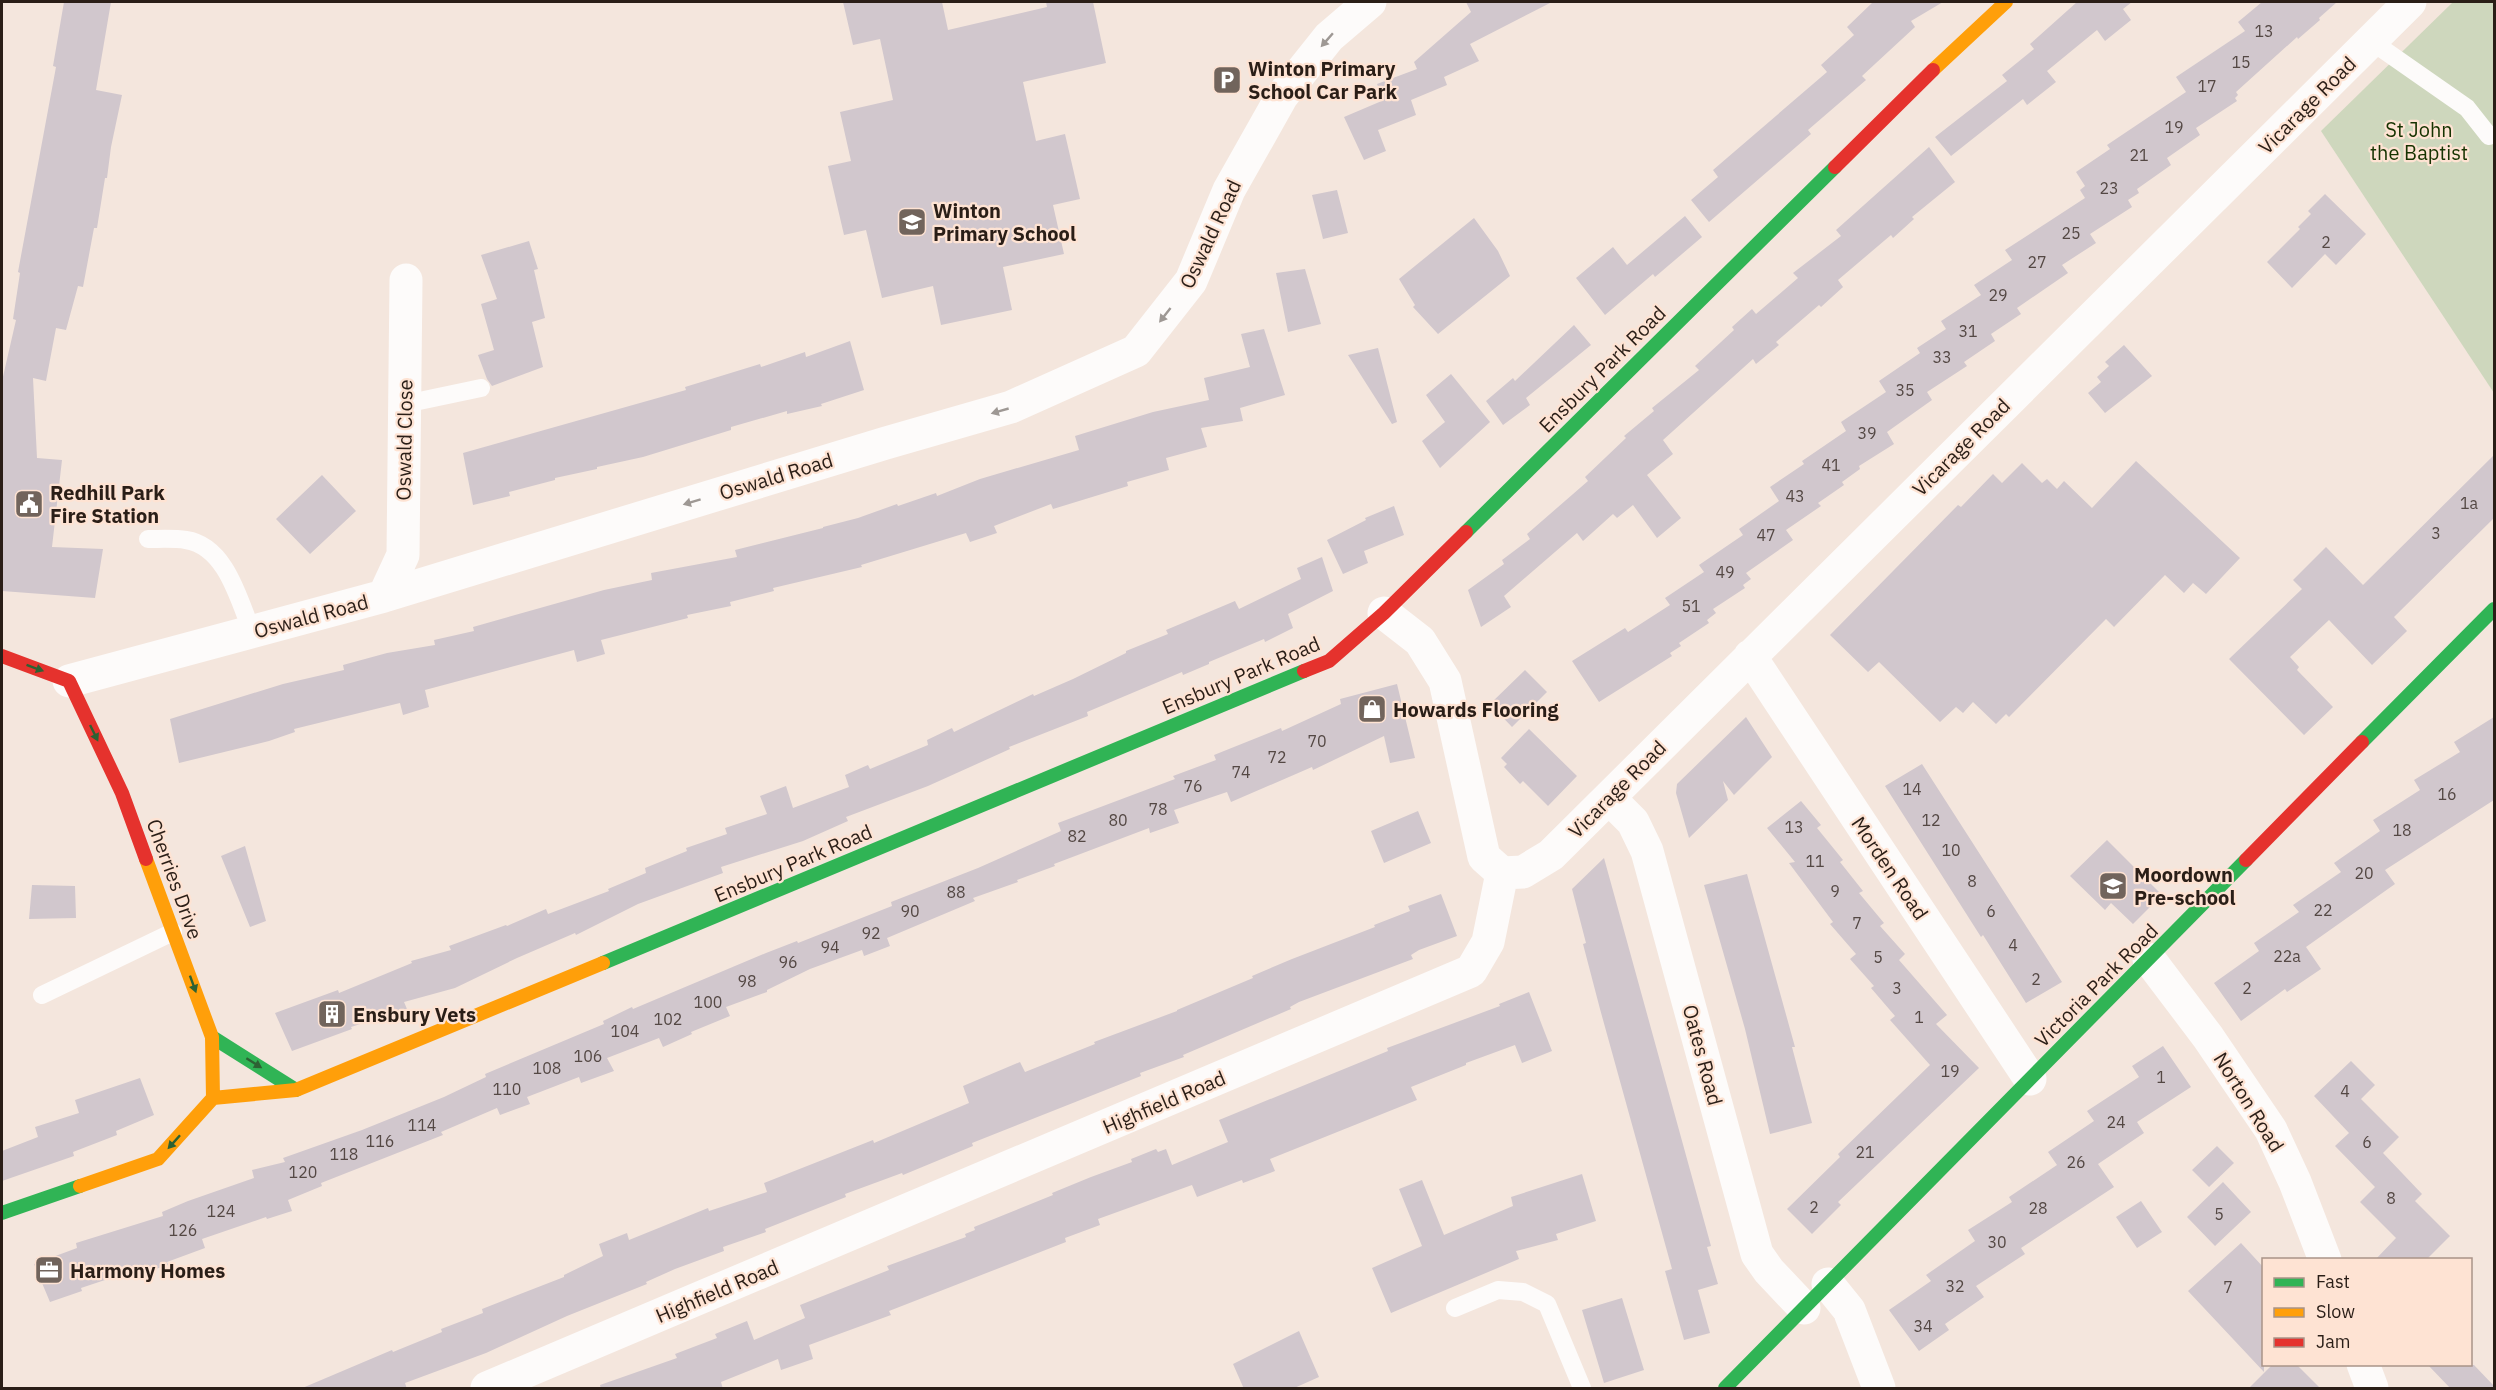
<svg xmlns="http://www.w3.org/2000/svg" width="2496" height="1390" viewBox="0 0 2496 1390" font-family="'IBM Plex Sans',sans-serif">
	<style>
		.green { fill: #ced7bd }
		.building { fill: #d1c7cd }
		.lines { fill: none; stroke-linecap: round; stroke-linejoin: round }
		.lane { stroke: #fdfbfa; stroke-width: 18 }
		.street { stroke: #fdfbfa; stroke-width: 33 }
		.fast { stroke: #30b455; stroke-width: 14 }
		.slow { stroke: #ff9f0a; stroke-width: 14 }
		.jam { stroke: #e5322d; stroke-width: 14 }
		.oneway { fill: #9e9894 }
		.oneway2 { fill: #2d6233 }
		.labels { text-anchor: middle; dominant-baseline: central; stroke-width: 4.5; stroke-linejoin: round; paint-order: stroke }
		.number-label { font-size: 16px; fill: #544844 }
		.poi-label { font-size: 20px; font-weight: bold; fill: #2a1e17; stroke: #fee3d3; text-anchor: start }
		.street-label { font-size: 20px; fill: #2a1e17; stroke: #fee3d3 }
		.park-label { font-size: 20px; fill: #163301; stroke: #fee3d3 }
	</style>
	<rect width="100%" height="100%" fill="#f4e6dd"/>
	<path class="green" d="M2453,2H2494V393L2321,131Z"/>
	<path class="building" d="M64,2H111L96,90L122,95L111,147L107,178H105L97,228H94L83,287L78,286L66,330L56,328L46,381L33,378L37,458L62,460L52,547L103,549L95,598L2,591V381L16,320L13,319L20,273L18,272L56,67L53,66Z
		M843,2H942L948,30L1047,7L1046,2H1093L1106,63L1023,82L1036,141L1065,134L1080,199L1053,205L1064,254L1003,267L1012,310L941,325L933,286L882,298L866,230L844,235L828,166L851,161L840,112L893,100L880,39L853,45Z
		M1466,2H1552L1470,44L1479,61L1444,77L1447,85L1411,100L1416,115L1378,130L1386,151L1364,160L1344,117L1384,100L1377,84L1417,69L1414,62L1471,12Z
		M1873,2H1943L1911,21L1915,27L1862,76L1866,80L1808,130L1811,134L1709,222L1691,200L1718,177L1713,170L1827,72L1821,65L1854,35L1847,27Z
		M2077,2H2132L2123,9L2131,20L2105,41L2097,30L2047,71L2056,82L2027,105L2023,99L1951,156L1935,137L2007,81L2002,75L2034,49L2030,44Z
		M2262,2H2337L2319,18L2320,20L2298,39L2297,37L2236,92L2238,95L2235,98L2237,101L2196,128L2200,135L2167,158L2171,165L2137,189L2139,193L2128,200L2132,207L2090,234L2096,243L2062,265L2068,273L2017,308L2021,314L1991,334L1995,341L1964,362L1967,366L1927,392L1932,400L1887,432L1894,444L1859,466L1860,469L1842,482L1844,485L1818,503L1821,506L1786,530L1793,540L1746,573L1751,579L1743,585L1745,588L1713,609L1716,613L1707,620L1709,623L1679,643L1681,646L1670,653L1672,656L1599,702L1572,661L1625,628L1628,632L1670,605L1665,598L1704,572L1699,565L1743,535L1739,529L1779,501L1770,487L1804,464L1802,461L1846,431L1841,422L1886,392L1879,381L1920,353L1917,348L1946,329L1941,321L1981,295L1974,285L2012,260L2005,250L2085,198L2080,190L2085,186L2076,172L2110,149L2107,145L2186,92L2176,77L2245,31L2238,22Z
		M1929,147L1955,182L1912,217L1914,219L1893,238L1891,235L1838,280L1843,287L1821,307L1819,305L1776,342L1779,345L1756,364L1753,359L1663,440L1673,454L1647,475L1681,518L1657,538L1633,505L1617,518L1613,514L1583,541L1577,533L1504,596L1511,607L1481,627L1468,590L1504,564L1502,560L1530,539L1527,534L1588,481L1585,477L1626,438L1624,436L1654,411L1652,408L1699,370L1695,366L1734,330L1732,327L1752,309L1756,314L1798,278L1793,273L1841,236L1836,230Z
		M1337,190L1348,233L1323,239L1312,195Z
		M2325,194L2366,234L2336,265L2325,254L2292,288L2267,262L2300,229L2298,227L2311,214L2308,211Z
		M1685,216L1702,237L1655,277L1653,274L1605,315L1576,278L1613,247L1627,265Z
		M1474,218L1498,251L1510,276L1438,334L1413,307L1415,305L1399,279Z
		M529,241L538,269L534,270L545,318L532,322L543,367L492,386L487,379L478,355L494,350L481,304L497,299L481,255Z
		M1305,269L1321,324L1288,332L1276,273Z
		M1574,325L1591,345L1526,398L1530,405L1503,425L1486,401L1513,378L1515,381Z
		M1264,329L1285,395L1240,408L1243,421L1201,428L1207,447L1166,458L1169,470L1127,482L1128,486L1053,509L1051,504L994,526L997,533L970,542L966,533L861,565L862,567L773,588L774,591L730,602L731,606L687,615L688,618L601,640L605,654L577,662L574,650L425,690L429,707L403,715L400,703L294,729L295,732L269,741L179,763L170,719L283,684L344,670L343,665L387,653L435,645L434,640L474,631L473,627L604,590L652,580L651,573L737,557L735,550L823,528V527L858,518L897,504L898,506L936,493L937,496L980,479L1079,450L1075,436L1153,412L1209,400L1204,378L1250,367L1241,334Z
		M850,341L864,390L821,404L822,406L787,414V411L731,427V430L643,457L597,467V469L555,478V480L509,492L510,496L473,505L463,453L686,390L685,387L760,364L761,367L805,352L806,357Z
		M2124,345L2152,376L2105,413L2088,393L2101,382L2097,377L2109,366L2105,362Z
		M1378,348L1397,422L1392,424L1348,355Z
		M1451,374L1490,422L1440,468L1422,441L1445,422L1426,395Z
		M2494,455V518L2394,617L2407,631L2372,665L2329,620L2290,657L2299,667L2297,670L2333,707L2304,735L2229,659L2302,589L2293,580L2326,547L2363,585Z
		M2136,461L2240,558L2206,594L2193,583L2184,593L2165,575L2114,627L2106,619L2009,717L2006,714L1996,724L1973,702L1963,713L1956,707L1940,722L1879,662L1868,672L1830,635L1958,505L1961,507L1993,474L2002,483L2022,463L2042,483L2047,479L2057,489L2064,481L2092,508Z
		M322,475L356,511L310,554L276,519Z
		M1394,506L1404,535L1364,551L1368,563L1343,574L1327,540L1366,520L1365,518Z
		M1322,557L1333,591L1288,614L1293,628L1265,642L1264,639L1209,662V664L1183,675L1182,672L1087,712L1088,716L1009,747L1010,749L928,786L846,817L848,821L803,841L721,867L723,873L638,904L576,935L575,933L517,958L455,988L404,1002L407,1009L351,1027L352,1029L292,1051L275,1013L338,990L339,993L412,963L411,961L451,950L449,946L506,925L507,926L546,909L548,914L609,891L608,889L646,873L645,868L687,851L686,848L727,834L725,828L767,814L760,796L786,786L793,808L849,787L845,775L868,765L870,769L928,745L927,740L952,728L954,732L1033,694L1034,696L1073,679L1126,653V651L1168,634L1166,630L1235,601L1239,609L1301,579L1297,568Z
		M1525,670L1547,692L1512,727L1490,704Z
		M1397,684L1415,758L1390,763L1384,736L1313,770L1312,767L1231,802L1227,792L1174,810L1179,823L1150,833L1149,828L1054,864L1055,866L1017,880L1018,882L973,898L975,901L887,938L890,946L864,956L862,950L810,969L767,990V992L726,1007L730,1016L691,1032L692,1034L663,1047L659,1038L607,1058L614,1071L581,1083L579,1077L527,1097L530,1104L500,1115L497,1108L441,1132L443,1135L321,1183L322,1186L288,1200L292,1211L267,1219L266,1217L202,1239L205,1248L167,1262L168,1265L134,1276L132,1271L81,1288L82,1291L50,1302L34,1264L77,1248L76,1243L163,1216L162,1212L188,1201L254,1178L252,1170L285,1162L283,1158L362,1130L444,1097L486,1077L485,1074L604,1024L603,1021L632,1007L633,1009L766,953L797,941L798,943L892,906L891,902L978,868L1061,831L1058,823L1175,779L1173,776L1216,760L1214,755L1281,728L1282,731L1341,704L1340,699Z
		M1746,717L1772,757L1734,795L1723,781L1728,800L1689,838L1676,793L1677,784Z
		M2494,717V800L2385,870L2395,884L2306,947L2321,969L2287,992L2285,989L2241,1021L2214,983L2259,951L2254,943L2299,912L2293,905L2341,872L2334,863L2380,831L2373,820L2420,790L2414,780L2460,752L2454,742Z
		M1529,729L1577,776L1548,806L1523,781L1520,784L1504,767L1507,764L1501,758Z
		M1922,764L2062,982L2026,1003L1983,935L1981,937L1885,786Z
		M1801,801L1821,825L1817,828L1843,860L1840,862L1863,891L1859,893L1884,923L1880,926L1905,954L1899,960L1947,1015L1936,1024L1979,1068L1838,1202L1841,1205L1812,1234L1787,1209L1840,1157L1838,1154L1930,1065L1890,1020L1895,1016L1871,988L1874,986L1850,959L1856,954L1830,924L1833,922L1789,863L1795,862L1767,828Z
		M1418,811L1431,843L1384,863L1371,831Z
		M2107,840L2162,895L2133,924L2111,903L2105,910L2070,876Z
		M245,846L266,921L250,927L221,856Z
		M1604,858L1711,1246L1707,1247L1718,1284L1698,1290L1710,1333L1684,1340L1665,1271L1672,1269L1600,1009L1583,944L1586,943L1572,889Z
		M1747,874L1795,1047H1792L1812,1123L1770,1134L1745,1029L1704,885Z
		M32,885L75,886L76,918L29,919Z
		M1441,894L1457,936L1419,950L1411,955L1413,959L1299,1002L1290,1007L1291,1009L1183,1055L1184,1057L1140,1073L1141,1076L972,1143L973,1146L903,1175L902,1173L845,1194L846,1197L765,1229L766,1232L723,1247L724,1251L675,1269L646,1282L647,1284L567,1316L486,1353L405,1383L407,1389H300L392,1350L393,1352L442,1332L441,1329L483,1313L482,1309L564,1277V1275L603,1256L599,1244L627,1233L629,1240L708,1208L709,1211L767,1192L764,1183L873,1140L874,1143L969,1103L963,1086L1020,1062L1025,1072L1095,1044L1094,1042L1177,1011V1010L1253,978L1252,976L1292,959L1375,927L1374,925L1410,911L1408,906Z
		M1529,992L1552,1051L1522,1063L1515,1045L1466,1063V1065L1411,1087L1417,1100L1270,1159L1275,1171L1243,1183L1242,1180L1197,1197L1192,1185L1098,1219L1100,1225L1065,1238L1066,1242L889,1311L891,1315L809,1345L813,1359L781,1370L778,1359L721,1382L723,1389H601L600,1385L677,1358L675,1354L717,1338L715,1334L747,1321L754,1340L805,1318L800,1305L889,1270L887,1266L966,1237L965,1234L975,1230L974,1227L1053,1195L1052,1193L1091,1177L1132,1162L1131,1159L1156,1149L1158,1152L1166,1149L1172,1165L1228,1142L1219,1120L1388,1051L1387,1048L1500,1006L1499,1004Z
		M2163,1046L2191,1087L2137,1122L2144,1133L2098,1164L2114,1187L2021,1248L2025,1254L1976,1286L1984,1297L1945,1324L1949,1330L1919,1351L1889,1310L1931,1281L1926,1275L1975,1241L1968,1230L2012,1202L2009,1197L2057,1165L2048,1152L2094,1121L2087,1111L2139,1077L2132,1066Z
		M2351,1061L2375,1085L2361,1099L2399,1137L2383,1153L2422,1194L2415,1201L2450,1236L2426,1260H2375L2396,1238L2360,1202L2375,1187L2335,1146L2349,1133L2314,1096Z
		M140,1078L154,1115L116,1131L117,1135L73,1152L74,1156L2,1181V1151L38,1137L35,1127L79,1113L75,1100Z
		M2217,1146L2234,1163L2209,1187L2192,1170Z
		M1582,1174L1596,1221L1556,1234L1558,1240L1516,1251L1519,1259L1391,1313L1372,1268L1422,1246L1399,1189L1422,1180L1444,1235L1513,1206L1511,1197Z
		M2223,1182L2251,1212L2215,1246L2187,1217Z
		M2141,1201L2162,1232L2137,1248L2116,1217Z
		M2241,1243L2264,1268V1372L2188,1291Z
		M1622,1298L1644,1370L1604,1383L1582,1310Z
		M1299,1331L1319,1377L1292,1389H1244L1233,1364Z
		M2272,1365H2297L2321,1389H2248Z
		M2428,1365H2474L2494,1386V1389H2451Z"/>
	<g class="lines">
		<path class="lane" d="M2371,41L2467,108L2489,136
			M405,404L481,388
			M148,539C160,539 174,538 186,540C226,546 239,600 252,632
			M42,995L173,932
			M1455,1308L1498,1290L1523,1292L1547,1304L1582,1388"/>
		<path class="street" d="M384,596L403,555L406,280
			M1750,656L2030,1079
			M69,681L384,596L886,443L1011,407L1136,351L1191,281L1229,190L1282,96L1329,37L1370,2
			M1609,798L1633,822L1647,851L1757,1254L1769,1271L1804,1308
			M1502,873L1523,872L1551,855L2410,2
			M2149,959L2208,1037L2271,1130L2295,1182L2325,1260
			M1828,1284L1849,1310L1879,1388
			M2363,1364L2372,1388
			M487,1388L1471,971L1488,942L1502,873L1484,857L1445,681L1420,641L1384,613"/>
		<path class="fast" d="M1466,532L1835,167
			M2362,742L2494,609
			M603,963L1304,671
			M212,1037L296,1090
			M2,1213L80,1186
			M1725,1388L2246,860"/>
		<path class="slow" d="M1933,70L2006,2
			M213,1098L296,1090L603,963
			M80,1186L158,1159L213,1098L212,1037L146,859"/>
		<path class="jam" d="M1835,167L1933,70
			M2,656L69,681L122,793L146,859
			M1304,671L1329,661L1384,613L1466,532
			M2246,860L2362,742"/>
	</g>
	<defs><path id="oneway-solid" d="M-6-.8H1V-3.2L6.5 0L1 3.2V.8H-6Z" transform="scale(1.5)"/></defs>
	<g class="oneway">
		<use href="#oneway-solid" transform="translate(1327 40) rotate(131)"/>
		<use href="#oneway-solid" transform="translate(1165 315) rotate(128)"/>
		<use href="#oneway-solid" transform="translate(1000 411) rotate(164)"/>
		<use href="#oneway-solid" transform="translate(692 502) rotate(163)"/>
	</g>
	<g class="oneway2">
		<use href="#oneway-solid" transform="translate(35 668) rotate(20)"/>
		<use href="#oneway-solid" transform="translate(94 733) rotate(64)"/>
		<use href="#oneway-solid" transform="translate(193 984) rotate(70)"/>
		<use href="#oneway-solid" transform="translate(254 1063) rotate(32)"/>
		<use href="#oneway-solid" transform="translate(174 1142) rotate(132)"/>
	</g>
	<defs>
		<g id="parking-square" transform="scale(1.5)"><rect x="-9" y="-9" width="18" height="18" rx="4" fill="#71645c" stroke="#fee3d3"/><path d="M-3.5-5.5H1a3.5 3.5 0 0 1 0 7H-1V5.5H-3.5ZM-1-3.4V-.6H.8a1.4 1.4 0 0 0 0-2.8Z" fill="#fff"/></g>
		<g id="school-square" transform="scale(1.5)"><rect x="-9" y="-9" width="18" height="18" rx="4" fill="#71645c" stroke="#fee3d3"/><path d="M0-5L7-2L0 1L-7-2ZM-4 1L0 2.5L4 1V4Q0 6-4 4Z" fill="#fff"/></g>
		<g id="civic-square" transform="scale(1.5)"><rect x="-9" y="-9" width="18" height="18" rx="4" fill="#71645c" stroke="#fee3d3"/><path d="M-.6-6.5H3V-4.5H.6V-3L4-1V1h2V6H-6V1h2V-1L-.6-3ZM-1.2 2.5V6h2.4V2.5Z" fill="#fff"/></g>
		<g id="shop-square" transform="scale(1.5)"><rect x="-9" y="-9" width="18" height="18" rx="4" fill="#71645c" stroke="#fee3d3"/><path d="M-5-2.5h2.3a2.7 3.5 0 0 1 5.4 0H5L5.5 6h-11ZM-1.5-2.5h3a1.5 2.3 0 0 0-3 0Z" fill="#fff"/></g>
		<g id="building-square" transform="scale(1.5)"><rect x="-9" y="-9" width="18" height="18" rx="4" fill="#71645c" stroke="#fee3d3"/><path d="M-4-6H4V6H1V3H-1V6H-4ZM-2.5-4.3h1.7v1.8h-1.7ZM.8-4.3h1.7v1.8H.8ZM-2.5-1h1.7V.8h-1.7ZM.8-1h1.7V.8H.8Z" fill="#fff"/></g>
		<g id="office-square" transform="scale(1.5)"><rect x="-9" y="-9" width="18" height="18" rx="4" fill="#71645c" stroke="#fee3d3"/><path d="M-6-3h4V-5.5h4V-3h4V5H-6ZM-1-4.5V-3h2v-1.5ZM-6 0V1H6V0Z" fill="#fff"/></g>
	</defs>
	<g fill-rule="evenodd">
		<use href="#parking-square" x="1227" y="80"/>
		<use href="#school-square" x="912" y="222"/>
		<use href="#civic-square" x="29" y="504"/>
		<use href="#shop-square" x="1372" y="709"/>
		<use href="#school-square" x="2113" y="886"/>
		<use href="#building-square" x="332" y="1014"/>
		<use href="#office-square" x="49" y="1270"/>
	</g>
	<g class="labels">
		<g class="number-label">
			<text x="2264" y="31">13</text>
			<text x="2241" y="62">15</text>
			<text x="2207" y="86">17</text>
			<text x="2174" y="127">19</text>
			<text x="2139" y="155">21</text>
			<text x="2109" y="188">23</text>
			<text x="2071" y="233">25</text>
			<text x="2326" y="242">2</text>
			<text x="2037" y="262">27</text>
			<text x="1998" y="295">29</text>
			<text x="1968" y="331">31</text>
			<text x="1942" y="357">33</text>
			<text x="1905" y="390">35</text>
			<text x="1867" y="433">39</text>
			<text x="1831" y="465">41</text>
			<text x="1795" y="496">43</text>
			<text x="2469" y="503">1a</text>
			<text x="2436" y="533">3</text>
			<text x="1766" y="535">47</text>
			<text x="1725" y="572">49</text>
			<text x="1691" y="606">51</text>
			<text x="1317" y="741">70</text>
			<text x="1277" y="757">72</text>
			<text x="1241" y="772">74</text>
			<text x="1193" y="786">76</text>
			<text x="1912" y="789">14</text>
			<text x="2447" y="794">16</text>
			<text x="1158" y="809">78</text>
			<text x="1118" y="820">80</text>
			<text x="1931" y="820">12</text>
			<text x="1794" y="827">13</text>
			<text x="2402" y="830">18</text>
			<text x="1077" y="836">82</text>
			<text x="1951" y="850">10</text>
			<text x="1815" y="861">11</text>
			<text x="2364" y="873">20</text>
			<text x="1972" y="881">8</text>
			<text x="1835" y="891">9</text>
			<text x="956" y="892">88</text>
			<text x="2323" y="910">22</text>
			<text x="910" y="911">90</text>
			<text x="1991" y="911">6</text>
			<text x="1857" y="923">7</text>
			<text x="871" y="933">92</text>
			<text x="2013" y="945">4</text>
			<text x="830" y="947">94</text>
			<text x="2287" y="956">22a</text>
			<text x="1878" y="957">5</text>
			<text x="788" y="962">96</text>
			<text x="2036" y="979">2</text>
			<text x="747" y="981">98</text>
			<text x="1897" y="988">3</text>
			<text x="2247" y="988">2</text>
			<text x="708" y="1002">100</text>
			<text x="1919" y="1017">1</text>
			<text x="668" y="1019">102</text>
			<text x="625" y="1031">104</text>
			<text x="588" y="1056">106</text>
			<text x="547" y="1068">108</text>
			<text x="1950" y="1071">19</text>
			<text x="2161" y="1077">1</text>
			<text x="507" y="1089">110</text>
			<text x="2345" y="1091">4</text>
			<text x="2116" y="1122">24</text>
			<text x="422" y="1125">114</text>
			<text x="380" y="1141">116</text>
			<text x="2367" y="1142">6</text>
			<text x="1865" y="1152">21</text>
			<text x="344" y="1154">118</text>
			<text x="2076" y="1162">26</text>
			<text x="303" y="1172">120</text>
			<text x="2391" y="1198">8</text>
			<text x="1814" y="1207">2</text>
			<text x="2038" y="1208">28</text>
			<text x="221" y="1211">124</text>
			<text x="2219" y="1214">5</text>
			<text x="183" y="1230">126</text>
			<text x="1997" y="1242">30</text>
			<text x="1955" y="1286">32</text>
			<text x="2228" y="1287">7</text>
			<text x="1923" y="1326">34</text>
		</g>
		<g class="poi-label">
			<text x="1248" y="68">Winton Primary<tspan x="1248" dy="23">School Car Park</tspan></text>
			<text x="933" y="210">Winton<tspan x="933" dy="23">Primary School</tspan></text>
			<text x="50" y="492">Redhill Park<tspan x="50" dy="23">Fire Station</tspan></text>
			<text x="1393" y="709">Howards Flooring</text>
			<text x="2134" y="874">Moordown<tspan x="2134" dy="23">Pre-school</tspan></text>
			<text x="353" y="1014">Ensbury Vets</text>
			<text x="70" y="1270">Harmony Homes</text>
		</g>
		<g class="street-label">
			<text transform="translate(2307 105) rotate(-45)">Vicarage Road</text>
			<text transform="translate(1210 234) rotate(-65)">Oswald Road</text>
			<text transform="translate(1602 369) rotate(-45)">Ensbury Park Road</text>
			<text transform="translate(404 440) rotate(-89)">Oswald Close</text>
			<text transform="translate(1961 447) rotate(-45)">Vicarage Road</text>
			<text transform="translate(776 476) rotate(-17)">Oswald Road</text>
			<text transform="translate(311 616) rotate(-15)">Oswald Road</text>
			<text transform="translate(1241 675) rotate(-23)">Ensbury Park Road</text>
			<text transform="translate(1617 789) rotate(-45)">Vicarage Road</text>
			<text transform="translate(793 863) rotate(-23)">Ensbury Park Road</text>
			<text transform="translate(1890 868) rotate(56)">Morden Road</text>
			<text transform="translate(175 879) rotate(70)">Cherries Drive</text>
			<text transform="translate(2096 985) rotate(-45)">Victoria Park Road</text>
			<text transform="translate(1703 1055) rotate(75)">Oates Road</text>
			<text transform="translate(1164 1102) rotate(-23)">Highfield Road</text>
			<text transform="translate(2249 1102) rotate(58)">Norton Road</text>
			<text transform="translate(717 1291) rotate(-23)">Highfield Road</text>
		</g>
		<g class="park-label">
			<text x="2419" y="129">St John<tspan x="2419" dy="23">the Baptist</tspan></text>
		</g>
	</g>
	<rect width="2496" height="1390" fill="none" stroke="#2a1e17" stroke-width="6"/>
	<rect x="2262" y="1258" width="210" height="108" fill="#fee3d3" stroke="#a99488" stroke-width="1.5"/>
	<rect x="2274" y="1278" width="30" height="9" fill="#30b455" stroke="#a99488" stroke-width="1.5"/>
	<text x="2316" y="1288" font-size="18" fill="#2a1e17">Fast</text>
	<rect x="2274" y="1308" width="30" height="9" fill="#ff9f0a" stroke="#a99488" stroke-width="1.5"/>
	<text x="2316" y="1318" font-size="18" fill="#2a1e17">Slow</text>
	<rect x="2274" y="1338" width="30" height="9" fill="#e5322d" stroke="#a99488" stroke-width="1.5"/>
	<text x="2316" y="1348" font-size="18" fill="#2a1e17">Jam</text>
</svg>
